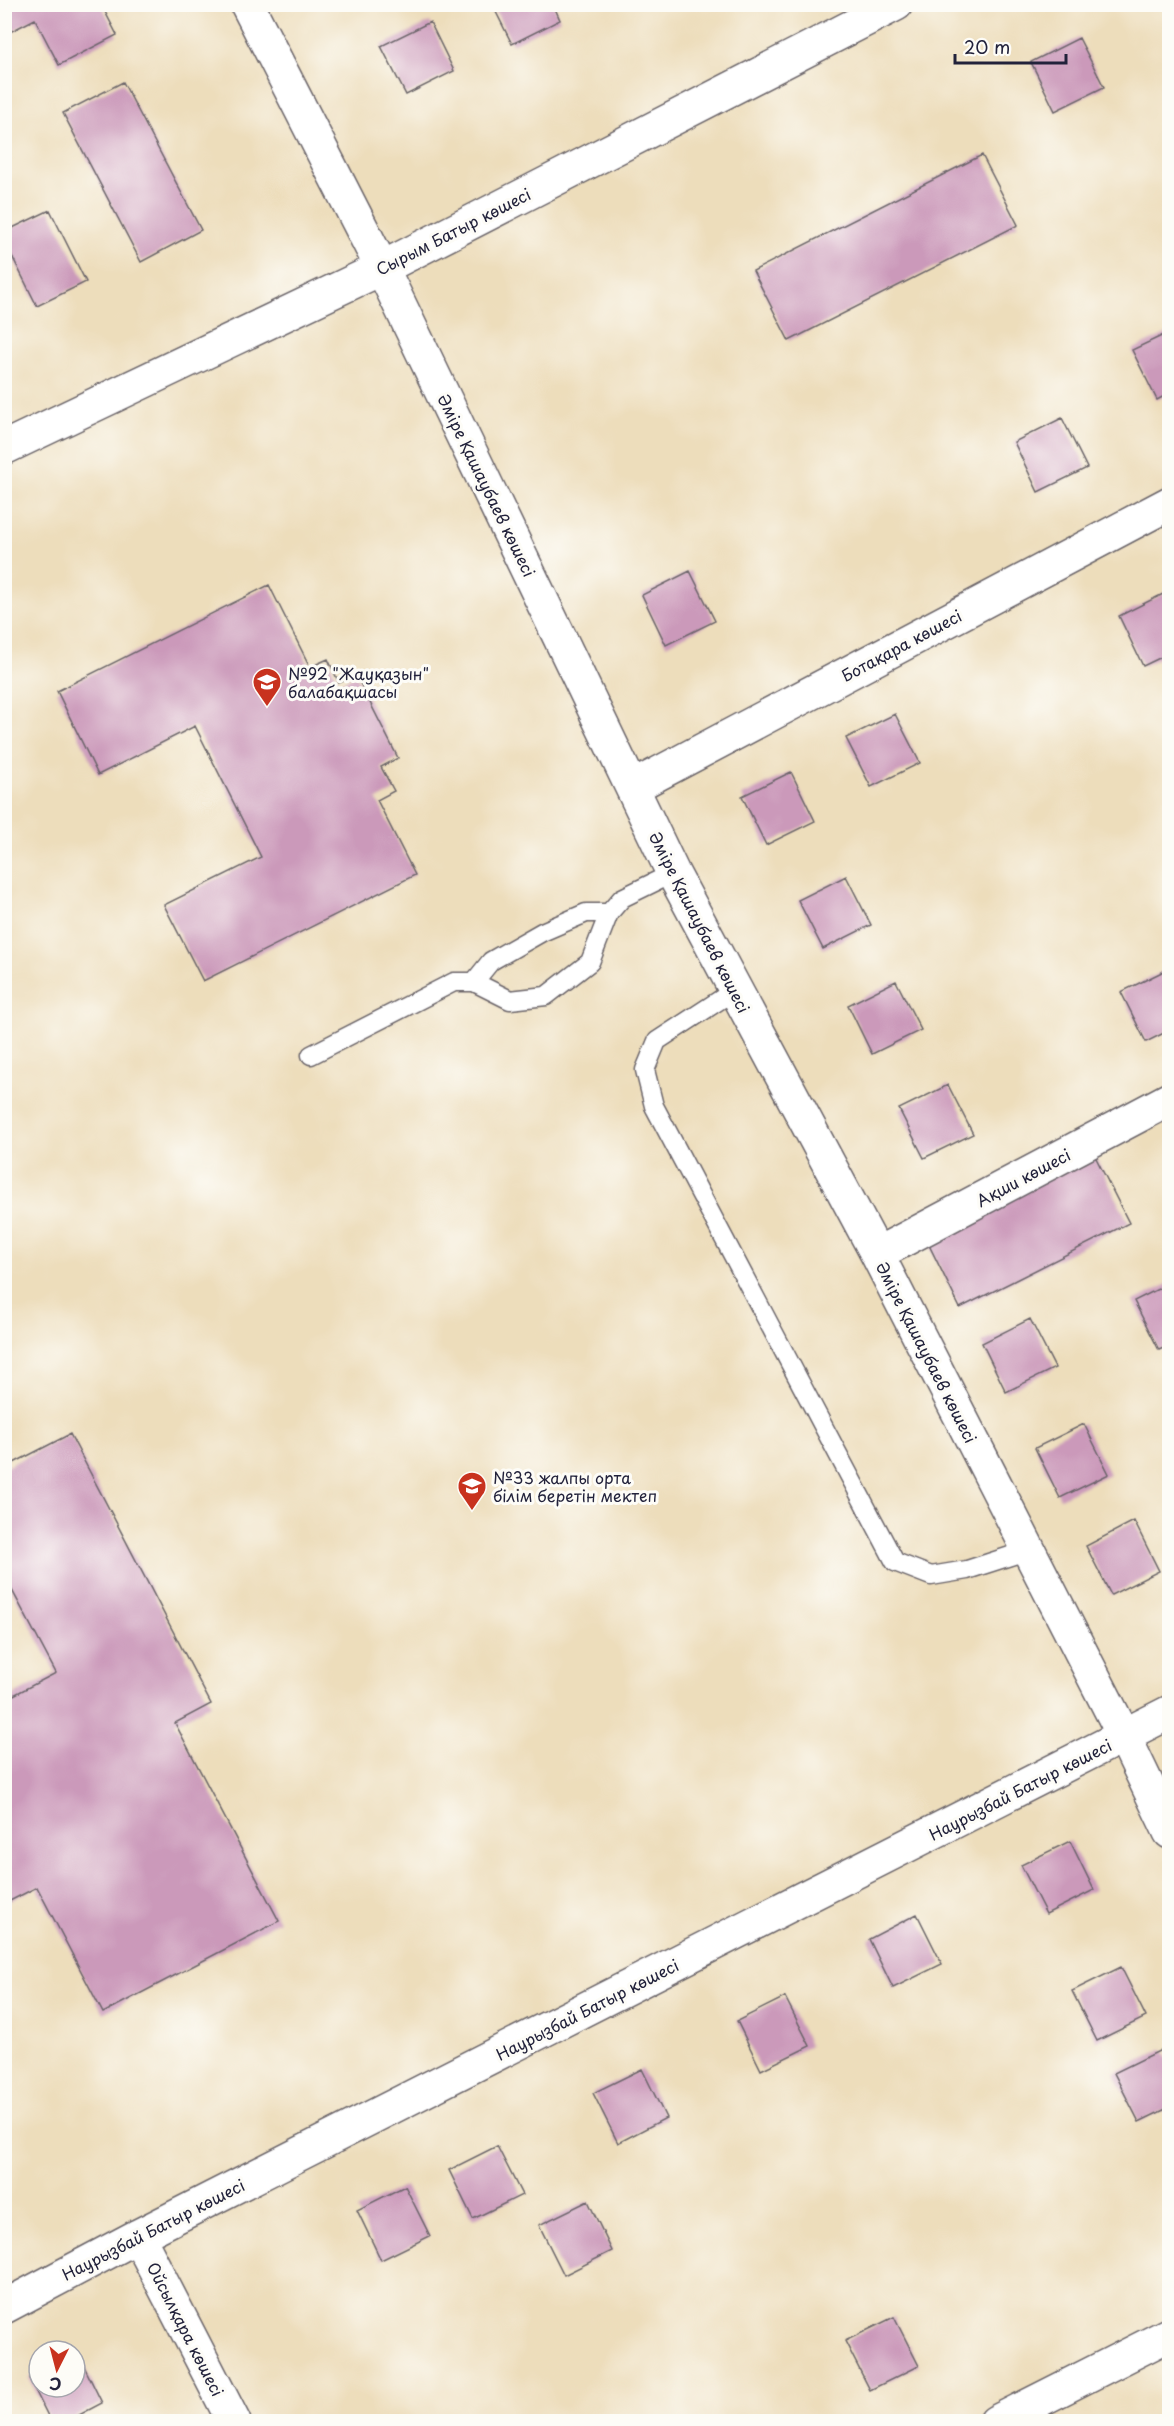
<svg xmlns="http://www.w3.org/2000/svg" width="1174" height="2426" viewBox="0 0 1174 2426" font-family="'Playpen Sans',sans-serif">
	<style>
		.building { fill: #cb99ba }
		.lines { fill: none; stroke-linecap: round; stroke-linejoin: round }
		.service-casing { stroke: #696368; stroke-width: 21 }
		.minor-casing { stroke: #696368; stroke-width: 36 }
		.service { stroke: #fff; stroke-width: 18 }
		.minor { stroke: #fff; stroke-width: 33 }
		.labels { text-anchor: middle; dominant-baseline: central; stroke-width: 6; stroke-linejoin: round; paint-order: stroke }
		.street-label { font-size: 16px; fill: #22223b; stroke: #fdfcf7 }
		.poi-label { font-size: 16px; fill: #22223b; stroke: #fdfcf7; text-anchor: start }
	</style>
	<rect width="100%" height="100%" fill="#fdfcf7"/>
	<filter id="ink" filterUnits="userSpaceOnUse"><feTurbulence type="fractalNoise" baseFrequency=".0167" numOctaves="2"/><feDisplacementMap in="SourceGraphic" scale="12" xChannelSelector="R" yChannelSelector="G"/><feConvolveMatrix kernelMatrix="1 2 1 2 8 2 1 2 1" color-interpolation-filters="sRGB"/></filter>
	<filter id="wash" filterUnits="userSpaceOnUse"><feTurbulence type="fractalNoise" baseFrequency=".008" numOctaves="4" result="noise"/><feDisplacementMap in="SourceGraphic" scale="24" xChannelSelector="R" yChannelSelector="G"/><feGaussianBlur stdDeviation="1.35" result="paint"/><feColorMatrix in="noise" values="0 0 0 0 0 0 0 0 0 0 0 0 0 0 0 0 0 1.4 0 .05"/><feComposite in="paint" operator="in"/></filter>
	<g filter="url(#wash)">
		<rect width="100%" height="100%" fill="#edddbb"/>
		<g id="blocks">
			<path class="building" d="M4,4H101L117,35L59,65L35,19L4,35Z
				M492,4H553L560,20L512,44Z
				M430,22L454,71L406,95L381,46Z
				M1079,38L1104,87L1055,111L1031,62Z
				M123,82L201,230L141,262L63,113Z
				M982,155L1018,225L789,341L753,271Z
				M50,210L86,282L37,306L4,240V232Z
				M1170,332V393L1157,400L1132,350Z
				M1062,418L1087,468L1038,492L1014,442Z
				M690,571L715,621L666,645L642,595Z
				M269,585L310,667L328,659L339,683L356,675L398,758L381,767L394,791L377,800L415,875L203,981L164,905L261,857L195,726L98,775L57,691Z
				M1167,592L1170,597V653L1143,666L1119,616Z
				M895,714L920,763L871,787L846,738Z
				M791,772L815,821L766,845L742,796Z
				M846,876L871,925L823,949L798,900Z
				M1170,968V1030L1146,1042L1121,992Z
				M896,981L921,1030L872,1054L848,1005Z
				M948,1085L973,1134L924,1158L899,1109Z
				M1094,1154L1129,1223L960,1308L926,1239Z
				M1170,1283V1345L1159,1350L1134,1301Z
				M1030,1319L1055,1368L1006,1392L982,1343Z
				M1084,1424L1109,1474L1060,1498L1035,1448Z
				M70,1434L211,1704L175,1723L279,1921L103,2013L37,1887L4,1904V1700L56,1673L4,1575V1468Z
				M1134,1521L1159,1571L1111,1595L1086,1546Z
				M1070,1841L1094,1890L1046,1914L1021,1865Z
				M917,1914L942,1964L893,1988L869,1939Z
				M1121,1967L1146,2017L1097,2041L1072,1991Z
				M785,1997L810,2046L761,2070L737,2021Z
				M1163,2049L1170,2062V2107L1139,2122L1114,2073Z
				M642,2069L666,2118L618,2143L593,2093Z
				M497,2146L522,2195L473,2219L449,2170Z
				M405,2186L430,2236L381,2260L357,2210Z
				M588,2201L612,2251L564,2275L539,2225Z
				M894,2317L919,2366L870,2390L845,2341Z
				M78,2354L102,2403L66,2422H51L29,2378L39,2374V2387H75V2355Z"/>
		</g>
	</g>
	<g filter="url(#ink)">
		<use href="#blocks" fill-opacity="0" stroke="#696368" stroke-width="1.5"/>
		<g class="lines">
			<g class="service-casing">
				<path id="service" d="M609,913L622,898L673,873
					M735,990L657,1041L645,1070L654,1106L895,1562L931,1576L967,1570L1029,1550
					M311,1055L454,982H474L510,1000L546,996L590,962L609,913H586L542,932L491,961L474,982"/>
			</g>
			<g class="minor-casing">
				<path id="minor" d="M247,4L382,268L673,873L877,1254L1124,1736L1170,1832
					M4,448L382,268L896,4
					M633,787L1170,503
					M877,1254L1170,1099
					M138,2236L234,2422
					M4,2307L138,2236L1170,1712
					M996,2422L1170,2334"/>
			</g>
			<use href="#service" class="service"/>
			<use href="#minor" class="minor"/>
		</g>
	</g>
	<defs>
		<g id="school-pin" transform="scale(1.5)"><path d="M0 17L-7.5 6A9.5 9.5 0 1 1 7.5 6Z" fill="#c8321e" stroke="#fdfcf7"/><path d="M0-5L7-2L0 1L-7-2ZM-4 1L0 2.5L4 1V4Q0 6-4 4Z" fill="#fff"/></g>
	</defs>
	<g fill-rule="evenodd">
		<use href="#school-pin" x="267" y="682"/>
		<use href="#school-pin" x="472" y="1486"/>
	</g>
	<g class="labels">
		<g class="street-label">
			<text transform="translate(453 231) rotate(-27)">Сырым Батыр көшесі</text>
			<text transform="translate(487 485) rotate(64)">Әміре Қашаубаев көшесі</text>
			<text transform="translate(901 645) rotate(-28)">Ботақара көшесі</text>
			<text transform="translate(700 922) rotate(63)">Әміре Қашаубаев көшесі</text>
			<text transform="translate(1023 1177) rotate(-28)">Ақши көшесі</text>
			<text transform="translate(927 1352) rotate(63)">Әміре Қашаубаев көшесі</text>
			<text transform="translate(1020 1789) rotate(-27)">Наурызбай Батыр көшесі</text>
			<text transform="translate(587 2009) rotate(-27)">Наурызбай Батыр көшесі</text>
			<text transform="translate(153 2229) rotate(-27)">Наурызбай Батыр көшесі</text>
			<text transform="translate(186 2329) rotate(63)">Ойсылқара көшесі</text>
		</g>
		<g class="poi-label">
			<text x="288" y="673">№92 "Жауқазын"<tspan x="288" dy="18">балабақшасы</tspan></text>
			<text x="493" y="1477">№33 жалпы орта<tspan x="493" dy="18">білім беретін мектеп</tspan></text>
		</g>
	</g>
	<rect width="1174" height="2426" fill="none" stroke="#fdfcf7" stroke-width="24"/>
	<g transform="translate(57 2369) rotate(186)"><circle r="28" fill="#fdfcf7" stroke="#a5a5ac" stroke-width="1.5"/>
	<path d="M0-4.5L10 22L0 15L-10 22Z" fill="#c8321e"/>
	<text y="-9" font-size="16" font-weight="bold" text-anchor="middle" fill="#22223b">С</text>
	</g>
	<path d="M955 54v9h111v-9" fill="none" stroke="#22223b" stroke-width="3"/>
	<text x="964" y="54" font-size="18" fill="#22223b" stroke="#fdfcf7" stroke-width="4.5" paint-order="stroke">20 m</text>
</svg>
